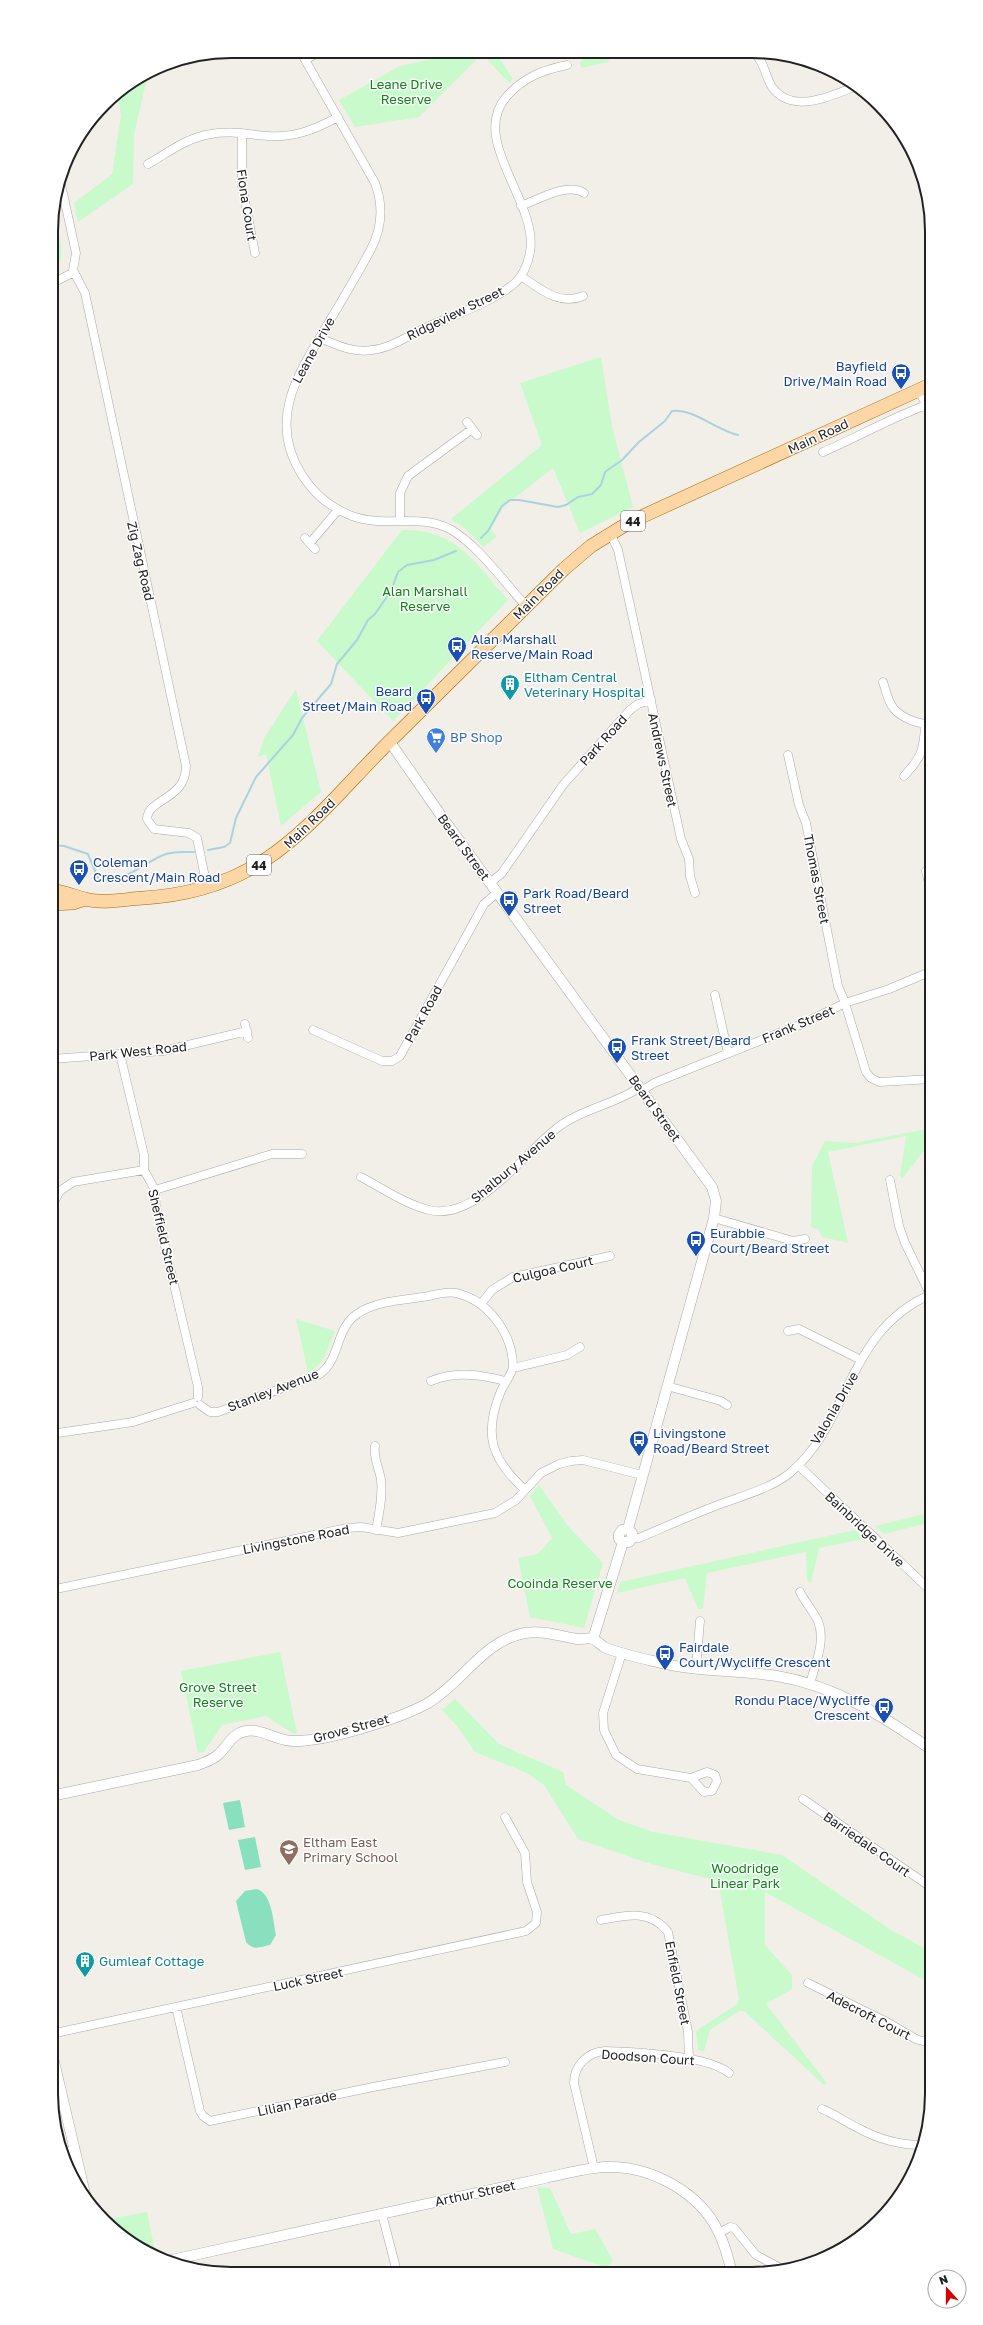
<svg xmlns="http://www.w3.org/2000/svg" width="983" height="2325" viewBox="0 0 983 2325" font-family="'Golos Text',sans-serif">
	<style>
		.park { fill: #c8facc }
		.pitch { fill: #88e0be }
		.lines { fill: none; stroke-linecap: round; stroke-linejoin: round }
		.stream { stroke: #aad3df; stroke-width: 2 }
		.minor-casing { stroke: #a9a9a9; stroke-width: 9 }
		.tertiary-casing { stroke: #a9a9a9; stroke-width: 11 }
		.primary-casing { stroke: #a06b00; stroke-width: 14 }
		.minor { stroke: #fff; stroke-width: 8 }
		.tertiary { stroke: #fff; stroke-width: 10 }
		.primary { stroke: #fcd6a4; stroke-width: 13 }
		.labels { text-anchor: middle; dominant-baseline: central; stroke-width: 3; stroke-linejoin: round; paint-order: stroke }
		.shield { fill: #fff; stroke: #646464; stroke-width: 1 }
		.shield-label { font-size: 12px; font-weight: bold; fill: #222 }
		.park-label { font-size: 13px; fill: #0c8416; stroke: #fff }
		.street-label { font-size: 13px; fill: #222; stroke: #fff }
		.transit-label { font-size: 13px; fill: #164399; stroke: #fff; text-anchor: start }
		.culture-label { font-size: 13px; fill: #0d838f; stroke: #fff; text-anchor: start }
		.shop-label { font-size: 13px; fill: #366cbe; stroke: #fff; text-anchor: start }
		.education-label { font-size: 13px; fill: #785e54; stroke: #fff; text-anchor: start }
		.rim { fill: none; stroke: #222; stroke-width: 2 }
	</style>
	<rect width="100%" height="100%" fill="#f2efe9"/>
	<path class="park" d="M446,52L496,53L513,79L509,83L484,56H480L419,117L355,127L339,100L400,66L432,59Z
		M593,53H611L608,62L581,68L580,62Z
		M148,74L134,135L133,184L78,222L74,203L112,174L121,115L117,93Z
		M57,226C60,244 68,260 51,272V231Z
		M601,357L612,426L633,507L580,533L553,468L503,507L491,530L497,536L484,547L462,526L451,519L542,445L520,383Z
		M402,530C456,528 475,563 508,600L393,721L317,641Z
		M296,689L321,792L281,826L266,754L258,757L264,738Z
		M932,1128V1140L902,1179L900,1175L906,1136L828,1152L848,1243L822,1237L819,1230L811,1227L812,1166L825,1141L854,1143Z
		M296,1319L335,1331C327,1348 327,1363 308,1372Z
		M539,1485L568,1526L603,1563L584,1628L530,1617L518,1558L538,1554L552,1538L530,1496Z
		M932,1512V1522L884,1534L875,1526Z
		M855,1530L864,1539L819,1548L811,1583L807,1580L806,1552L707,1573L703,1609H698L685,1578L617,1593L620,1582Z
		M280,1652L297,1733L294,1734L266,1716L222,1725L204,1752L198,1753L181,1671Z
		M455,1699L499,1744L563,1772L566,1785L619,1820L653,1832L782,1855L891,1930L932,1952V1984L765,1892V1945L792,1975V1989L766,2004L827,2083L824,2085L744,2011H739L710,2030L704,2051L698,2050L696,2031L737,2004L739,1999L718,1881L651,1864L578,1839L544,1785L527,1773L475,1752L457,1726L442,1710Z
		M537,2187L550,2188L571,2234L595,2229L613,2260L607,2268L553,2249Z
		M147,2212L156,2256H154L103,2220Z"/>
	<path class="pitch" d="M240,1800L245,1827L229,1830L223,1803Z
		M255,1837L261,1867L245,1870L238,1840Z
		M256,1889C272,1892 273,1921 276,1935L270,1945C260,1947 253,1951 246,1942L236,1901L245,1891Z"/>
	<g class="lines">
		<path class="stream" d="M481,538L488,531L502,506L510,500H519L558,507L566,505L578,497L592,494L601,485L605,472L622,460L639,442L665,421L672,411C695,409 716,430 738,435
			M51,845L64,846L88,854L98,878C117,889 147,860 166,854C175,851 184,852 194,852
			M208,850L224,847L230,843L236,818L256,777L293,735L302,718L331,684L337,664L357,640L368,620L375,614L391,591L398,572L407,565L434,560L456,551"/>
		<g class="minor-casing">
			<path id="minor" d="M300,51L375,183C384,207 382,229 370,251C356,277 341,302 326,327C298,374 267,420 302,475C314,494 331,508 352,516C384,528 419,513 450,529C478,545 504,582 526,606
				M755,54C765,63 765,76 772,87C792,115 832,96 856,86
				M305,60L319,52
				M242,133V186L255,253
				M148,164C169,152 186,138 211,134C231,130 249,135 268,136C294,138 316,129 338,117
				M61,184L76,253L73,270L85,293L186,766C186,800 148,798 147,819L154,829L189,833L197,838L207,887
				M521,206C538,200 567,182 584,193
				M521,276C540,289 559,306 583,296
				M51,284L74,272
				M320,338C337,345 352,353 372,350C391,348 410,335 427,327C454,315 494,302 516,282C524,274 528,263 530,252C539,202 468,140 507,96C524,77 543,70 567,65
				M919,390L932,417
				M467,422L477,435
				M823,452C860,436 894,416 932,403
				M400,521V493L408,476L472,429
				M610,533L618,550L681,839L689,859L690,876L695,893
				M305,538L315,549
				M310,543L338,510
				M883,682C886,691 888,702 894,709C902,718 921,726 932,723
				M788,755L799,805L806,823L838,986L845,1003L866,1072L871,1078L879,1082L932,1079
				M904,776C921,758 924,750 925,725
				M926,871L932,897
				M490,883L502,873L563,785L630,710L638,704L651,700
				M715,995L728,1053
				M245,1024L248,1038
				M313,1030L382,1061H392L400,1056L484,904L497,893
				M120,1054L144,1155V1170L155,1190L156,1208L198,1387V1397
				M51,1059L163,1051L247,1031
				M643,1090L654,1083L802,1024L845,1003L889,989L932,971
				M361,1177C382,1188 405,1204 429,1210C477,1222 526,1150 561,1125C585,1108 616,1104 640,1087
				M890,1180L899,1226L905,1243L930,1294
				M155,1190L272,1154H302
				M51,1207L60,1191L73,1182L144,1170
				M714,1218L793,1241L805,1239
				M481,1304L492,1290L513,1277L610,1256
				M788,1331L799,1329L861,1360
				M513,1368L567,1355L580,1347
				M431,1381C455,1371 480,1374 505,1381
				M667,1386L721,1401L727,1405
				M200,1405L210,1412H218L320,1374C341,1358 335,1329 357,1314C377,1300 406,1300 429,1296C438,1294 447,1291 456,1293C488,1300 513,1334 513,1367C512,1374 504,1384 501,1391C483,1434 491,1459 525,1490
				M51,1434L133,1422L193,1403
				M375,1446C373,1458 379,1467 381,1480C383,1496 379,1514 376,1530
				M798,1465L932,1592
				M632,1538H639C665,1527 691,1515 718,1505C741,1496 770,1489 790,1473C851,1422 847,1329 932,1294
				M51,1590L347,1528L361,1527L398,1533L495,1513L516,1500L541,1473L559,1464L571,1461L583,1460L642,1475
				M800,1592C805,1602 813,1611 818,1621C826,1642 815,1664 810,1684
				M622,1653L603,1713L604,1730L616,1755L637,1769L691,1778L707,1772L715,1775L717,1781L712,1791L704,1792L691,1778
				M696,1668L700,1621
				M803,1799L932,1888
				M601,1920C626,1915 650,1909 668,1932L688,2032L689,2059
				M808,1983L885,2021L916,2039L932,2044
				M176,2007L200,2111L203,2116L210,2121L373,2087L505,2062
				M51,2034L526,1931L536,1923L537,1912L527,1882L525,1853L505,1817
				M822,2109C835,2114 845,2122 858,2128C878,2139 899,2145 922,2145
				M62,2153L75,2150
				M594,2168L574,2083C574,2065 588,2052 605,2051C635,2052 707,2055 729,2073
				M382,2214L397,2272
				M719,2233L730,2227L734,2228L756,2255L784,2270
				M623,2273V2271"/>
		</g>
		<g class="tertiary-casing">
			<path id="tertiary" d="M390,742L447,824L712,1187L716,1201L714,1218L628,1529
				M623,1542L619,1539V1534L622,1530L628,1529
				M623,1542H629L632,1538V1533L628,1529
				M593,1639L623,1542
				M51,1796L198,1765C205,1762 213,1760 219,1754C228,1745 233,1733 246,1731C262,1728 276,1741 293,1741C324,1742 400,1719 428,1703C462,1683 484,1640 525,1633C544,1630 559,1636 577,1639C582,1640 588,1637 593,1639C598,1641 601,1646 606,1648C622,1654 640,1658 657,1662C696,1672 737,1670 777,1676C836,1686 883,1716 932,1750
				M51,2049L86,2198
				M167,2261L545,2178C565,2174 585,2168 605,2167C650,2165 700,2192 719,2233C725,2246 729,2260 732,2274"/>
		</g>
		<g class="primary-casing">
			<path id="primary" d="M51,890C63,892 74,896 85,899C102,904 126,899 143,898C267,891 310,821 390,741C448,684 506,626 564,569L591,546L630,522L932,384
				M51,904L73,903L85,899"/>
		</g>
		<use href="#minor" class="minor"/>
		<use href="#tertiary" class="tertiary"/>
		<use href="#primary" class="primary"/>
	</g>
	<defs>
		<g id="bus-pin" transform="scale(1)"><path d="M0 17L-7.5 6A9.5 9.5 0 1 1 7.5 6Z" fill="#1a4fb4" stroke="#fff"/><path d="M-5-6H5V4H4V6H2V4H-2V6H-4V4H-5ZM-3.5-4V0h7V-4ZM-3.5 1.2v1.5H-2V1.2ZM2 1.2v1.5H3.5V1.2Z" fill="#fff"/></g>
		<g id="building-pin" transform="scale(1)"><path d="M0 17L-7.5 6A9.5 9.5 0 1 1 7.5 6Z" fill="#0f9aa8" stroke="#fff"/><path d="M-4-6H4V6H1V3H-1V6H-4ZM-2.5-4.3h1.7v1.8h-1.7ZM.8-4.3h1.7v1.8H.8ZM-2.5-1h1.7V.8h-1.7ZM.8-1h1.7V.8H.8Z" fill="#fff"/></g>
		<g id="supermarket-pin" transform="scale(1)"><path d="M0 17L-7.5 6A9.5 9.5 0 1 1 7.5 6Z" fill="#3f7fe0" stroke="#fff"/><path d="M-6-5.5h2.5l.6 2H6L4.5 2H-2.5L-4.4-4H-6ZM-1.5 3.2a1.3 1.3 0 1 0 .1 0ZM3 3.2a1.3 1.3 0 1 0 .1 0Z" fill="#fff"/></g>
		<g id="school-pin" transform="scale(1)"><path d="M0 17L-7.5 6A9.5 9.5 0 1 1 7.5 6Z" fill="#8d6e63" stroke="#fff"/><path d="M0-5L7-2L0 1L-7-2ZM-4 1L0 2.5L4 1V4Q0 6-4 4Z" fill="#fff"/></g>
	</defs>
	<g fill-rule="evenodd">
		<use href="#bus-pin" x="901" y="373"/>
		<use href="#bus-pin" x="457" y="646"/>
		<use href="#building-pin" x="510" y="684"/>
		<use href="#bus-pin" x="426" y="698"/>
		<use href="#supermarket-pin" x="436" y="737"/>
		<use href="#bus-pin" x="79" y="869"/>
		<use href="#bus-pin" x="509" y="900"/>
		<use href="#bus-pin" x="617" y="1047"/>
		<use href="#bus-pin" x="696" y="1240"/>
		<use href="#bus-pin" x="639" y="1440"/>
		<use href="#bus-pin" x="665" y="1654"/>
		<use href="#bus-pin" x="884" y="1707"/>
		<use href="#school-pin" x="289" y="1849"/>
		<use href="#building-pin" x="85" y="1961"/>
	</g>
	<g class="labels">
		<g class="shield">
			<rect x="621" y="511" width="24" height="20" rx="3"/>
			<rect x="247" y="855" width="24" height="20" rx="3"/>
		</g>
		<g class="shield-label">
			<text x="633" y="521">44</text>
			<text x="259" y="865">44</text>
		</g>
		<g class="park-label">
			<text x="406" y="84">Leane Drive<tspan x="406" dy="15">Reserve</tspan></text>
			<text x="425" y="591">Alan Marshall<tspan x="425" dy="15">Reserve</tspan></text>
			<text x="560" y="1583">Cooinda Reserve</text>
			<text x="218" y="1687">Grove Street<tspan x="218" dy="15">Reserve</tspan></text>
			<text x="745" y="1868">Woodridge<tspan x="745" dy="15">Linear Park</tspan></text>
		</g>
		<g class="street-label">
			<text transform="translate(247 205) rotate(81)">Fiona Court</text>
			<text transform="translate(455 313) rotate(-26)">Ridgeview Street</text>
			<text transform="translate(313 350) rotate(-61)">Leane Drive</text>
			<text transform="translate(818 436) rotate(-25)">Main Road</text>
			<text transform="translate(141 561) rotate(77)">Zig Zag Road</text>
			<text transform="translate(538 594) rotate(-45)">Main Road</text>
			<text transform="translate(603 740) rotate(-48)">Park Road</text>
			<text transform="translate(663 760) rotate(78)">Andrews Street</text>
			<text transform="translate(309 823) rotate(-44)">Main Road</text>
			<text transform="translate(464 847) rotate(54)">Beard Street</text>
			<text transform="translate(817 879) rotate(79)">Thomas Street</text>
			<text transform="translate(423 1014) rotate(-61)">Park Road</text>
			<text transform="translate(798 1024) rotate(-23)">Frank Street</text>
			<text transform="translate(138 1051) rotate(-6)">Park West Road</text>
			<text transform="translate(655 1108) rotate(54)">Beard Street</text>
			<text transform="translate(513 1166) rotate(-40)">Shalbury Avenue</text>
			<text transform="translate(164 1237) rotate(77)">Sheffield Street</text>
			<text transform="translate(553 1269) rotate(-13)">Culgoa Court</text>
			<text transform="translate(273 1390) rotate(-21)">Stanley Avenue</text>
			<text transform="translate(834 1408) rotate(-60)">Valonia Drive</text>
			<text transform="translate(865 1529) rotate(43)">Bainbridge Drive</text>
			<text transform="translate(296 1539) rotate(-11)">Livingstone Road</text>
			<text transform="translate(351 1728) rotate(-15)">Grove Street</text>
			<text transform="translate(867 1844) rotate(35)">Barriedale Court</text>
			<text transform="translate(308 1979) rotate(-12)">Luck Street</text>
			<text transform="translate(678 1983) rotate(79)">Enfield Street</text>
			<text transform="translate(869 2015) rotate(27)">Adecroft Court</text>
			<text transform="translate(648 2057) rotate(4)">Doodson Court</text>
			<text transform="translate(297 2103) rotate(-12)">Lilian Parade</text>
			<text transform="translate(475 2193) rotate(-12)">Arthur Street</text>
		</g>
		<g class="transit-label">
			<text x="887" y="366" text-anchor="end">Bayfield<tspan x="887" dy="15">Drive/Main Road</tspan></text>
			<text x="471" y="639">Alan Marshall<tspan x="471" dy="15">Reserve/Main Road</tspan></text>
			<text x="412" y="691" text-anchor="end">Beard<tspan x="412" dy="15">Street/Main Road</tspan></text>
			<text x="93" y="862">Coleman<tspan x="93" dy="15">Crescent/Main Road</tspan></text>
			<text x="523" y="893">Park Road/Beard<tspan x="523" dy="15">Street</tspan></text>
			<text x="631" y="1040">Frank Street/Beard<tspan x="631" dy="15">Street</tspan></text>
			<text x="710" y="1233">Eurabbie<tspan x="710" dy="15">Court/Beard Street</tspan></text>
			<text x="653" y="1433">Livingstone<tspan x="653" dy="15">Road/Beard Street</tspan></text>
			<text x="679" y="1647">Fairdale<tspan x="679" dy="15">Court/Wycliffe Crescent</tspan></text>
			<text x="870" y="1700" text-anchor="end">Rondu Place/Wycliffe<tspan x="870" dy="15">Crescent</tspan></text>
		</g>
		<g class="culture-label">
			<text x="524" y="677">Eltham Central<tspan x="524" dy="15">Veterinary Hospital</tspan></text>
			<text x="99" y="1961">Gumleaf Cottage</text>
		</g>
		<g class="shop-label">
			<text x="450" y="737">BP Shop</text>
		</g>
		<g class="education-label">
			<text x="303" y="1842">Eltham East<tspan x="303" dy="15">Primary School</tspan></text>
		</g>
	</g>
	<path d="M0 0H983V2325H0ZM231 58H752A173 173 0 0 1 925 231V2094A173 173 0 0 1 752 2267H231A173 173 0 0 1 58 2094V231A173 173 0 0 1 231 58Z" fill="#fff" fill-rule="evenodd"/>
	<path class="rim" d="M231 58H752A173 173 0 0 1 925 231V2094A173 173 0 0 1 752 2267H231A173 173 0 0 1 58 2094V231A173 173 0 0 1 231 58Z"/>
	<g transform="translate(947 2289) rotate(339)"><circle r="19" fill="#ffffff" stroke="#a7a7a7"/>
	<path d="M0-3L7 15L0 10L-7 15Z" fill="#d40000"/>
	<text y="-6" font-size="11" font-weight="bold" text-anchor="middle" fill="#222222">N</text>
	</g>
</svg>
